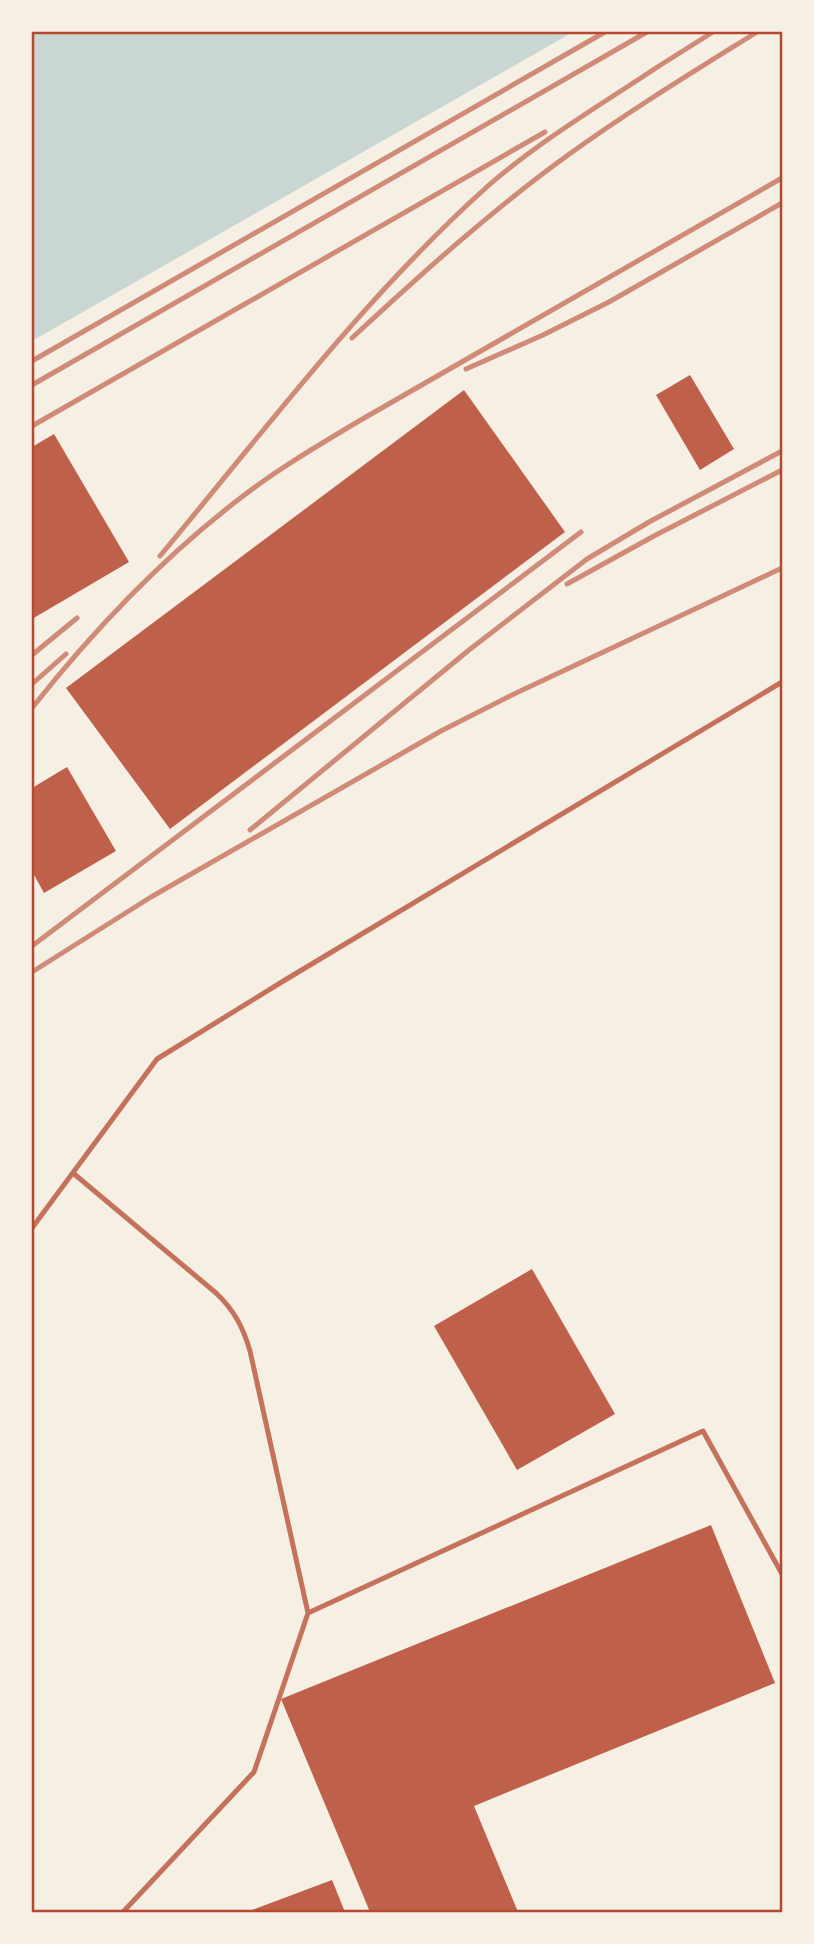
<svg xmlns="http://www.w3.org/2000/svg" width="814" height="1944" viewBox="0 0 814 1944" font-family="Roboto,sans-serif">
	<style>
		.water { fill: #c9d6d2 }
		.building { fill: #bf614a }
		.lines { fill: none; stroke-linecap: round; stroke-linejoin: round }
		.service { stroke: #c5725c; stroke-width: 5 }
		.rail { stroke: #cf8b77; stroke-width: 5 }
		.neatline { fill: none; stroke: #b5482f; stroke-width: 2.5 }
	</style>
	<rect width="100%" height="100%" fill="#f6efe4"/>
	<path class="water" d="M32,32H573L32,341Z"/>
	<path class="building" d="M690,375L734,449L700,470L656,395Z
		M464,390L565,532L170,829L66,688Z
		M54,434L129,562L32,619V447Z
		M67,767L116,851L44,893L32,871V788Z
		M532,1269L615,1414L517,1470L434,1326Z
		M711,1525L775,1683L474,1806L518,1912H370L281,1699Z
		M332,1880L345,1912H247Z"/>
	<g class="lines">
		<path class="service" d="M73,1173L216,1293C234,1310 243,1327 250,1351L308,1613
			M32,1228L157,1059L285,980L782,682
			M123,1912L254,1772L308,1613L703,1431L782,1574"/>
		<path class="rail" d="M651,71L713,32
			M352,338C421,274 492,210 568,155C629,111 693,72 757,32
			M32,361L605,32
			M466,369L543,335L609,302L782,203
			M32,385L647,32
			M32,426L545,132
			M160,556C266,429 366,295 489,185C541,140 602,104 659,66
			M567,584L654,536L782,470
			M32,655L77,618
			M32,684L66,654
			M32,708C92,632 157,563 234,503C273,472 317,446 359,421L782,178
			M250,830L469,650L587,559L649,522L782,451
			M32,946L581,532
			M32,972L151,897L441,731L514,694L782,568"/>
	</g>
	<rect width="814" height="1944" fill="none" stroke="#f6efe4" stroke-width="66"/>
	<rect x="33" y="33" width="748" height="1878" class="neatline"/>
</svg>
